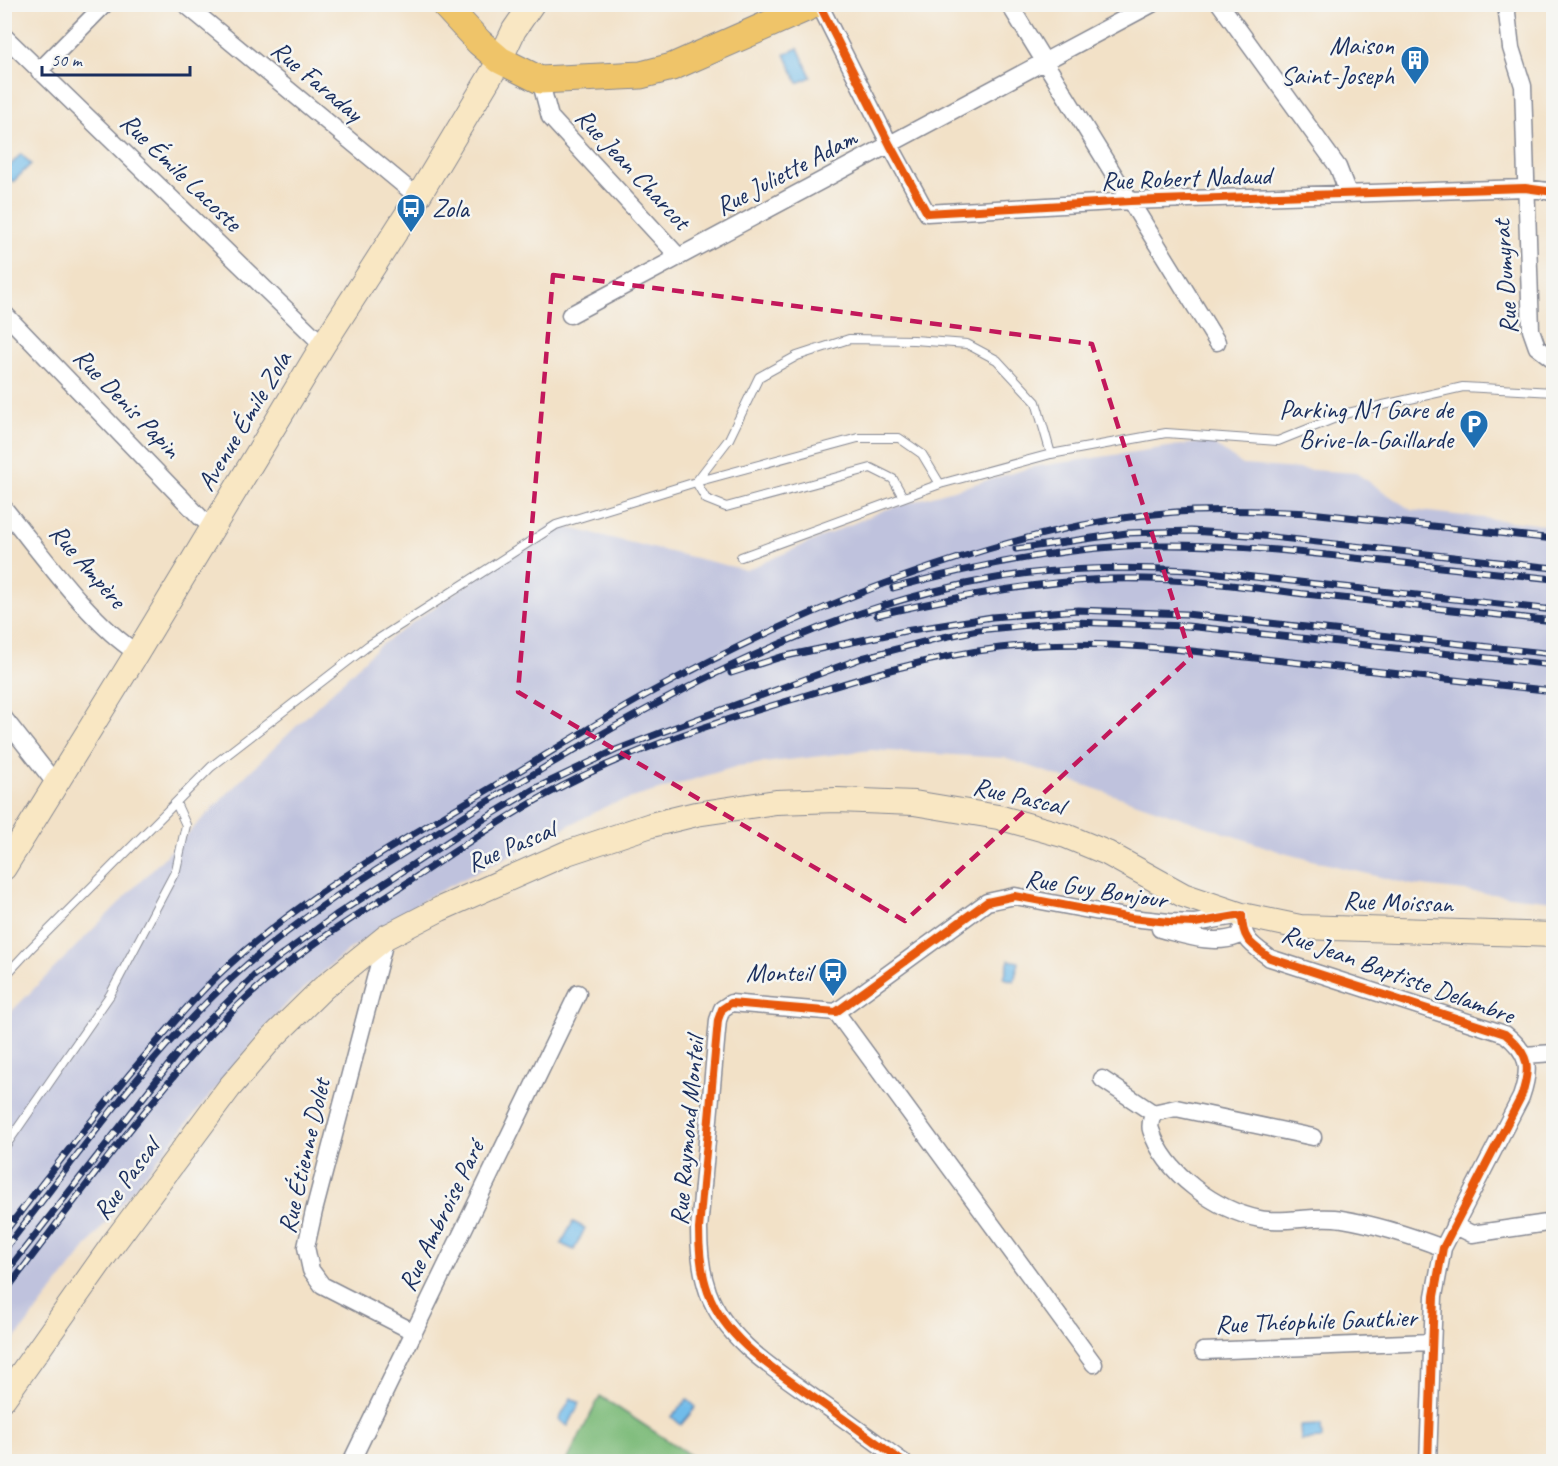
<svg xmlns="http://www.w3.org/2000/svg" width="1558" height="1466" viewBox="0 0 1558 1466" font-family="Caveat,sans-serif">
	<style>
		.industrial { fill: #bfc2dd }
		.forest { fill: #7fbc7c; stroke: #4d766d; stroke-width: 1.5 }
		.water { fill: #71bcea; stroke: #4676a4; stroke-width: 1.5 }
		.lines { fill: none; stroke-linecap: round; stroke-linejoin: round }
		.lane-casing { stroke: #868892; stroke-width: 10 }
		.street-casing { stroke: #868892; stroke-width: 19 }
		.secondary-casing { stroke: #868892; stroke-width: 26 }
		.primary-casing { stroke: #868892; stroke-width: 29 }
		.lane { stroke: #fff; stroke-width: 8 }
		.street { stroke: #fff; stroke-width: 16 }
		.secondary { stroke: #f9e7c3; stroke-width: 24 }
		.primary { stroke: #efc469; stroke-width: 27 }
		.rail-casing { stroke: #1b2f5e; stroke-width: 7 }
		.rail { stroke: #f6f6f2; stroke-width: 4.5; stroke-dasharray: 14; stroke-linecap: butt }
		.cycleway-casing { stroke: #f6f6f2; stroke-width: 11 }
		.cycleway { stroke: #e8590c; stroke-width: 8 }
		.marked { fill: none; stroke: #c2185b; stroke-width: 4.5; stroke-dasharray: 12 8; stroke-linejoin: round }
		.labels { text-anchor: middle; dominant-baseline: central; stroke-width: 5; stroke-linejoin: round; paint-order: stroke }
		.poi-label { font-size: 26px; fill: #1b2f5e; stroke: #f6f6f2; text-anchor: end }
		.street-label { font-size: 26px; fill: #1b2f5e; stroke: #f6f6f2 }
	</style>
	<rect width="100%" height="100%" fill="#f6f6f2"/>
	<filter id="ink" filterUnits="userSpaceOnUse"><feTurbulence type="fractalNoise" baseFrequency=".0167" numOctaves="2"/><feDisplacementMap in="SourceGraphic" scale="12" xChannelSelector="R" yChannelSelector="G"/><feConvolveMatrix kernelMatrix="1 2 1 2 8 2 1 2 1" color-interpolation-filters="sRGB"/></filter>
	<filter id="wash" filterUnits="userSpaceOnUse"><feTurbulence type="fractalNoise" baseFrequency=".008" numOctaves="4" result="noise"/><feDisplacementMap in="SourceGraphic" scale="24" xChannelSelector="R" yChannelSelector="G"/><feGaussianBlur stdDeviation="1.35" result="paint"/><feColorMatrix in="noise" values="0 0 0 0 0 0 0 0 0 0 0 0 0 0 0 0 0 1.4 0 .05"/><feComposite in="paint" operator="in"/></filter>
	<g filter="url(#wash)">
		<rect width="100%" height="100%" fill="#f2e1c7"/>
		<path class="industrial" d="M1209,441L1243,465L1356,473L1411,510L1553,526V901L1413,885L1287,854L1005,758L871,750L738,766L609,805L430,896L347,951L281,1009L98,1232L5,1352V1018L238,783L378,647L552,524L746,570L884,510L1033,467Z"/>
		<path class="forest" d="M600,1396L699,1461H567Z"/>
		<path class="water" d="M798,48L811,77L798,83L785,54Z
			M21,154L31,164L13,182L5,173V171Z
			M1009,960L1019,962L1014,981L1004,978Z
			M573,1222L585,1228L574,1250L561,1244Z
			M571,1398L580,1403L568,1426L559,1420Z
			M687,1399L696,1407L681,1425L672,1417Z
			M1321,1425L1322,1439L1301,1440L1300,1426Z"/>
	</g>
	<g filter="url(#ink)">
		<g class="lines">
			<g class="lane-casing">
				<path id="lane" d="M903,497L893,479L871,468L726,507L706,499L696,482L858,438H899L922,454L940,484
					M741,557L940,484L1051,454L1166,433L1278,441L1348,413L1463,387L1554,392
					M4,977L30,949L211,767L369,645L556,525L696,482L729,439L759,377L797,356L849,339L914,340L967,344L997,360L1036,402L1051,454
					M4,1148L110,995L176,870L186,825L176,803"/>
			</g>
			<g class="street-casing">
				<path id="street" d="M185,4L418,197
					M819,4L890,145L927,213L1130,201L1525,188L1554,192
					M1009,4L1217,342
					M1220,4L1338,167L1348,193
					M1506,4L1511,48L1523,86L1531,330L1537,347L1554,360
					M4,36L323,345
					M39,71L105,4
					M540,80L550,117L679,257
					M4,313L200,517L213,528
					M570,315L1152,4
					M4,508C41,553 90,623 137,653
					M4,718L55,783
					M1160,929C1184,935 1214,946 1238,936L1242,928
					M386,937L314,1211L306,1247L311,1270L322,1285L414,1332
					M836,1012L987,902L1015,896L1131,918L1169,922L1195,923L1242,915C1242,940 1251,944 1270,958L1505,1034C1530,1054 1531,1068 1521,1097L1443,1248L1434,1296L1428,1462
					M836,1012L731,1003L722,1009L718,1020L699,1229C699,1250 701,1272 708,1292C726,1341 777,1371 817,1400C846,1420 874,1441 903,1462
					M836,1012L1094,1364
					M1524,1055L1554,1053
					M1102,1079L1153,1113C1152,1118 1149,1125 1151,1130C1165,1174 1216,1210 1260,1219C1286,1224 1315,1214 1342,1219C1378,1225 1409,1235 1443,1248
					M1153,1113L1176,1108L1313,1137
					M1454,1225L1472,1234L1554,1222
					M1203,1351L1431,1342
					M351,1462L578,993"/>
			</g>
			<g class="secondary-casing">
				<path id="secondary" d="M4,868L137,653L323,345L418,197L500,60L514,30L532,4
					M4,1398L113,1244L229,1088L271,1039L323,988L386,937L440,909L567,853L651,825L696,814L776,802L837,800L914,803L998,817L1066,836L1107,853L1183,895L1242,915L1300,927L1554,935"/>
			</g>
			<g class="primary-casing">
				<path id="primary" d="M444,4L479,42L500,60L540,80L641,75L672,67L815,4"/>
			</g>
			<use href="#lane" class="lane"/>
			<use href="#street" class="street"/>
			<use href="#secondary" class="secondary"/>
			<use href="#primary" class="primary"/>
			<g class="rail-casing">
				<path id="rail" d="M1016,549L1127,533L1191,531L1263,536L1554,568
					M893,588C969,567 1046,551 1125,546C1205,542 1285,550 1364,559C1427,566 1490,572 1554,579
					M877,615C953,597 1031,582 1110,579C1175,577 1240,586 1305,594C1388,603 1471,612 1554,621
					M731,673L781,657L905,631L992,617L1078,610L1186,614L1554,654
					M4,1233C52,1171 99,1109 150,1050C175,1021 200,991 229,965C311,890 404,840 499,783C548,754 596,723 646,695C754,635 869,584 988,549C1055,529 1124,514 1194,511C1233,510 1272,511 1310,513L1554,539
					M4,1250C77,1157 146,1057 233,977C309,907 398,857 485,803C645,707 805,612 991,579C1056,567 1124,567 1190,570L1554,610
					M4,1275L185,1044L255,975L336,915L464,831L534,789L616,750L665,731L862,658L939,638L978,630L1029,625L1072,622L1187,626L1554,665
					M4,1293C54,1228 103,1161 156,1098C183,1065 210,1032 241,1003C291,956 349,920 407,883C452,853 497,822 544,796C621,753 710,724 794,699C861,678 930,656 1000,648C1061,641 1122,644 1183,650L1554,691"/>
			</g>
			<use href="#rail" class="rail"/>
			<g class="cycleway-casing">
				<path id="cycleway" d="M819,4L890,145L927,213L1130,201L1525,188L1554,192
					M903,1462C874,1441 846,1420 817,1400C777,1371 726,1341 708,1292C701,1272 699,1250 699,1229L718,1020L722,1009L731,1003L836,1012L987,902L1015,896L1131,918L1169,922L1195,923L1242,915C1242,940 1251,944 1270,958L1505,1034C1530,1054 1531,1068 1521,1097L1443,1248L1434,1296L1428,1462"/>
			</g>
			<use href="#cycleway" class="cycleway"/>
		</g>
	</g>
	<path class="marked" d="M553,275L1092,344L1191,657L905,921L518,692Z"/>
	<defs>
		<g id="building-pin" transform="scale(1.5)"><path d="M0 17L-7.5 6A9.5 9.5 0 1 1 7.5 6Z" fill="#1f6fb2" stroke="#f6f6f2"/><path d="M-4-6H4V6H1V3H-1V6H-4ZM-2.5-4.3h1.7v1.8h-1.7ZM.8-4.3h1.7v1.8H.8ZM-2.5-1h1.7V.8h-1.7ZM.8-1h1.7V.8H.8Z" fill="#fff"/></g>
		<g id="bus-pin" transform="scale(1.5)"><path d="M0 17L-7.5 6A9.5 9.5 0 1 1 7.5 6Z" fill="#1f6fb2" stroke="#f6f6f2"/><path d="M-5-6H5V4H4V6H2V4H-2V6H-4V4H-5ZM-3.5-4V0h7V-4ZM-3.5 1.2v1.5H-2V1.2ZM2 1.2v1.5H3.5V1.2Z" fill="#fff"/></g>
		<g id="parking-pin" transform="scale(1.5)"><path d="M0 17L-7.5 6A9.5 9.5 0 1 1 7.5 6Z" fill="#1f6fb2" stroke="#f6f6f2"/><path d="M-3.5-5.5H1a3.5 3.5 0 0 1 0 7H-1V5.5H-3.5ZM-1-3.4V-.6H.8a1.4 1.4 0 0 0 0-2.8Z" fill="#fff"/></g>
	</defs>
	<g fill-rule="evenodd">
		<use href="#building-pin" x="1415" y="60"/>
		<use href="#bus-pin" x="411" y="208"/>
		<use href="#parking-pin" x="1474" y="424"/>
		<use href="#bus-pin" x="833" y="972"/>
	</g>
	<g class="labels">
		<g class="poi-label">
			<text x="1394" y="45">Maison<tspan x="1394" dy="30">Saint-Joseph</tspan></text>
			<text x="432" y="208" text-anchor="start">Zola</text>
			<text x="1453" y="409">Parking N1 Gare de<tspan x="1453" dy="30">Brive-la-Gaillarde</tspan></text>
			<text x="812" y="972">Monteil</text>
		</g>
		<g class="street-label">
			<text transform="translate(317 81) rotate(40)">Rue Faraday</text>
			<text transform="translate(633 169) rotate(47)">Rue Jean Charcot</text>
			<text transform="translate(181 172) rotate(44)">Rue Émile Lacoste</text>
			<text transform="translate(786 172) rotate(-28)">Rue Juliette Adam</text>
			<text transform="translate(1186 178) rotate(-2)">Rue Robert Nadaud</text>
			<text transform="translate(1505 277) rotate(-94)">Rue Dumyrat</text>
			<text transform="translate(127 403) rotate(46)">Rue Denis Papin</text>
			<text transform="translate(244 421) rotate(-59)">Avenue Émile Zola</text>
			<text transform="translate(88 566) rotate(49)">Rue Ampère</text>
			<text transform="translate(1019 796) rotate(13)">Rue Pascal</text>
			<text transform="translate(511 846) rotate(-23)">Rue Pascal</text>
			<text transform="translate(1096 889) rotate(9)">Rue Guy Bonjour</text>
			<text transform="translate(1398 902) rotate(2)">Rue Moissan</text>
			<text transform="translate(1398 974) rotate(20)">Rue Jean Baptiste Delambre</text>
			<text transform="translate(687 1131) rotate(-85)">Rue Raymond Monteil</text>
			<text transform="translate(304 1156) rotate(-77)">Rue Étienne Dolet</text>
			<text transform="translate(126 1179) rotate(-54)">Rue Pascal</text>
			<text transform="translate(441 1216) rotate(-64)">Rue Ambroise Paré</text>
			<text transform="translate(1316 1321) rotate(-2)">Rue Théophile Gauthier</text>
		</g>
	</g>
	<rect width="1558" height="1466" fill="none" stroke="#f6f6f2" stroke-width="24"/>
	<path d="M42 66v9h148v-9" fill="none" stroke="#1b2f5e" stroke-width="3"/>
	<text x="51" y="66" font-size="18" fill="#1b2f5e" stroke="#f6f6f2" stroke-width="4.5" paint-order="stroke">50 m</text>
</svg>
